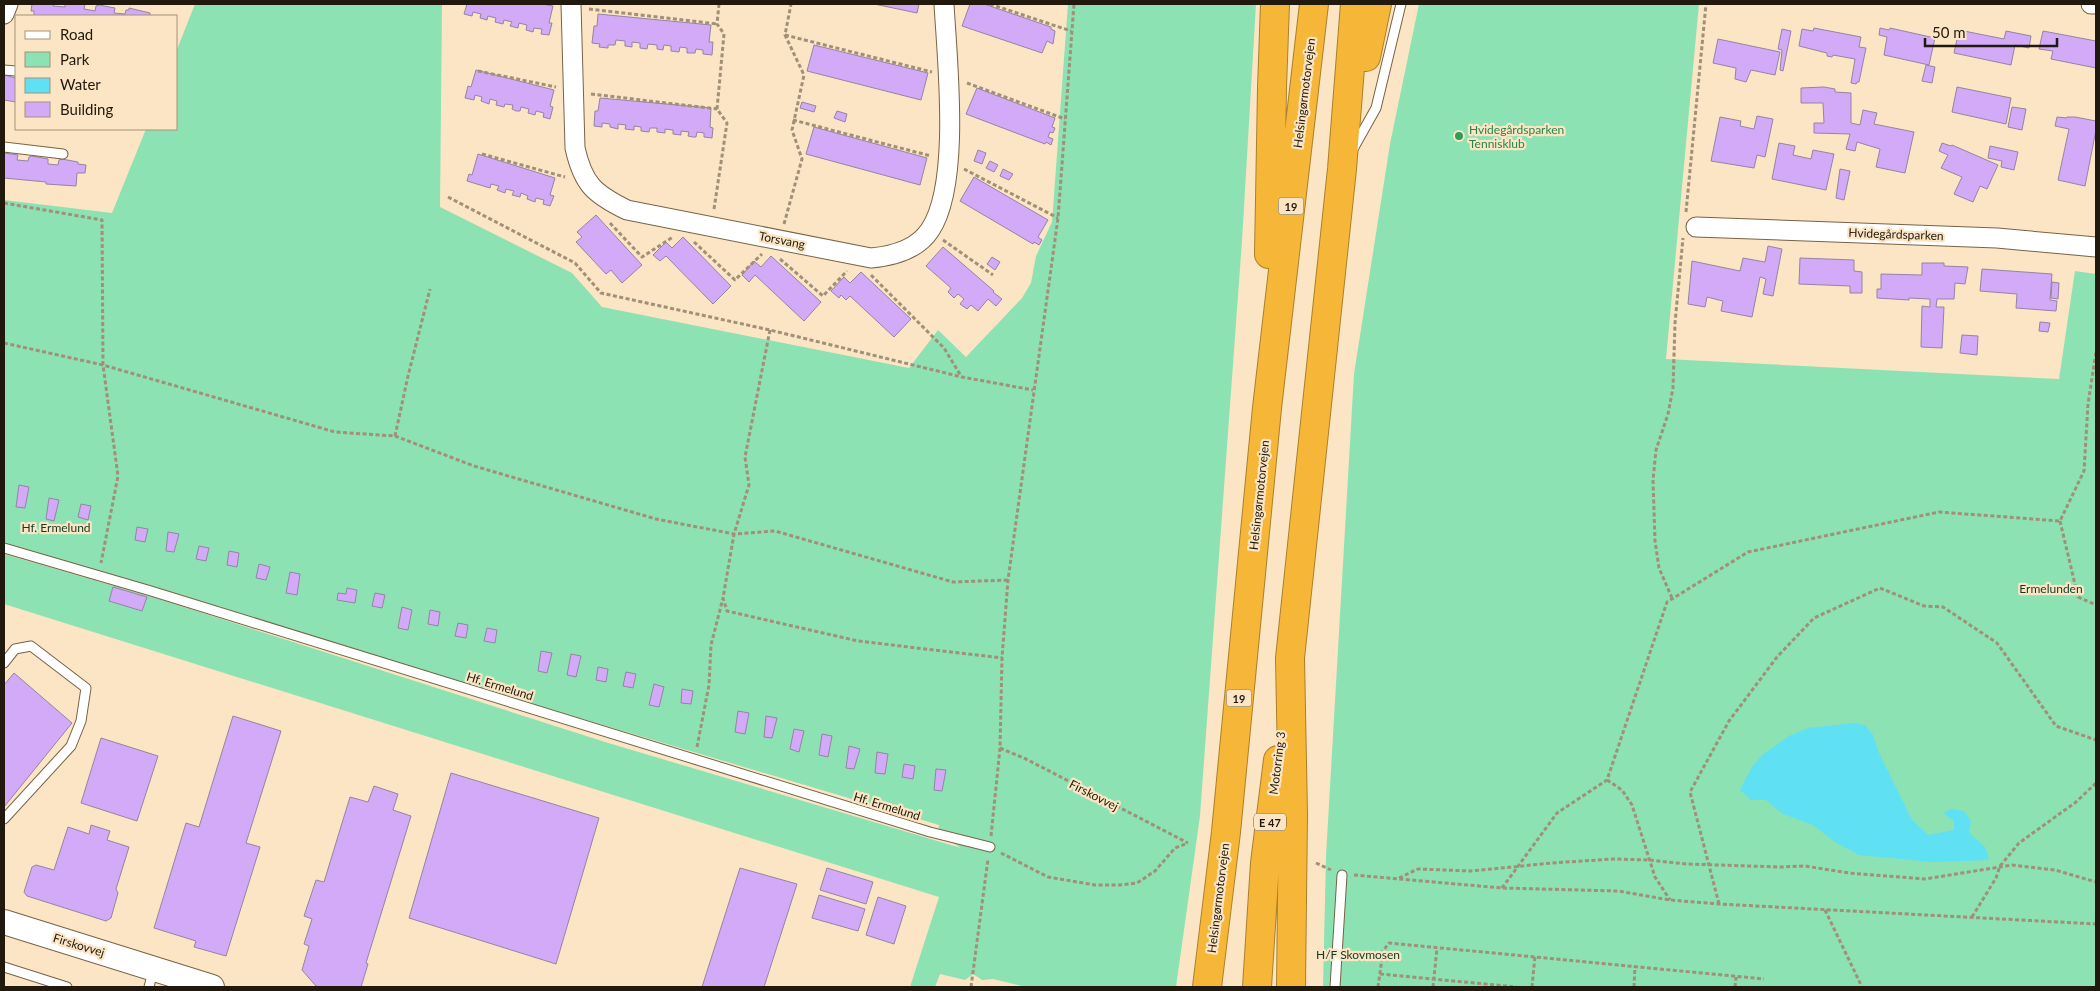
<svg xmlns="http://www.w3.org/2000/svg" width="2100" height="991" viewBox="0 0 2100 991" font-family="Lato,sans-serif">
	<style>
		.green { fill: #8ce2b3 }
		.water { fill: #5fe0f3 }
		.building { fill: #d2aaf8; stroke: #9484a3 }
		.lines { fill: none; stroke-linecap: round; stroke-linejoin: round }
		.service-casing { stroke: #776346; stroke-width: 11 }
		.minor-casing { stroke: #776346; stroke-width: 21 }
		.tertiary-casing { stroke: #776346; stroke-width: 26 }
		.motorway-casing { stroke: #ab802a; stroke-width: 30 }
		.path { stroke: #a09078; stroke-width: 3; stroke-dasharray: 4 2.5; stroke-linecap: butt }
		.service { stroke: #fff; stroke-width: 9 }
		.minor { stroke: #fff; stroke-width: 19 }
		.tertiary { stroke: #fff; stroke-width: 24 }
		.motorway { stroke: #f6b739; stroke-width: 28 }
		.leisure-dot { fill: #2e9e5b; stroke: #fbe5c4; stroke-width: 2 }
		.labels { text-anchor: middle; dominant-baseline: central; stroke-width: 4.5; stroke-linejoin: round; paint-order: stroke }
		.shield { fill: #fbe5c4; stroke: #625644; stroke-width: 1 }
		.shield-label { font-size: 11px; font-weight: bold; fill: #21190d }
		.street-label { font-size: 12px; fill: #21190d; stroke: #fbe5c4 }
		.leisure-label { font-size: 12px; fill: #27864d; stroke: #fbe5c4; text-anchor: start }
		.park-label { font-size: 12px; fill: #113a26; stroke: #fbe5c4 }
	</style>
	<rect width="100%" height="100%" fill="#fbe5c4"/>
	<path class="green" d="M195,4H442L440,207L572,273L602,307L909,368L938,330L966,357L1022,298L1031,283L1036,256L1052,222L1068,4H1256L1242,241L1200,816L1176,987H1026L993,979L982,980L973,974L965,980L940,974L935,987H910L939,897L4,604V554L159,599L605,742L961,848L938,834L939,825L4,547V200L112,213L146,129H176V52Z
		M1419,4H1699L1666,359L2059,379L2075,271L2096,274V987H1323L1326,856L1354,374L1390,144Z"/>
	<path class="water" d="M1855,723L1866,726L1873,735L1879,753L1912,820L1928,835L1954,830V821L1943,813L1951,809L1964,811L1971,821L1969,833L1985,847L1989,860L1933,862L1859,855L1835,842L1813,825L1783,814L1766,800H1751L1740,790L1752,767L1762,755L1789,736L1808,728Z"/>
	<path class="building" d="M32,4H54L53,6L65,7V4H85L84,9L95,11L96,6L99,5L115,8L114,13L125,14L126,10H129V8L150,13V16H34V11H31Z
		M467,4H542L553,6L549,23H552L549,35L541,34L542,29L534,28L533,32L526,30L527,25L519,23L518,28L510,26L512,22L504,20L503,24L495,22L496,18L488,16L487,20L480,18L481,14L473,12L472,16L464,14Z
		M874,4H919L917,13Z
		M970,4H984L1051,27V29L1055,31L1053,44L1047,41L1042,53L962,26Z
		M598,14L711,25L709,42H713L712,55L703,54V50L696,49L695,53H687V48L680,47L679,52L671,51V46L664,45L663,50L657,49V45L648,44L647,49L640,48V43L632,42V47L625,46V41L616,40L615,45H608V48L599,47L600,44L592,43L594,26H597Z
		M1814,28L1861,37L1859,47L1866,48L1859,82H1857L1856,84L1851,83L1855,59L1833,55L1832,57L1827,56V53L1799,46L1802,29L1813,31Z
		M1880,28L1889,30L1890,28L1935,38L1929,65L1884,55L1887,37L1879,35Z
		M1782,29L1791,31L1783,71L1780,70L1782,50L1778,49Z
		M1959,30L2004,39L2006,31L2031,36L2029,48L2015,45L2011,65L1954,53Z
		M2043,31L2096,41V68L2051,59L2053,51L2039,49Z
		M1718,39L1780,52L1775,75L1751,70L1746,82L1735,79L1736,68L1713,63Z
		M814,45L928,73L921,100L807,71Z
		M1926,65L1935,67L1932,83L1922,81Z
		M476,70L554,90L550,106L553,107L550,119L543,117L544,113L536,111L535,115L528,113L529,109L521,107L520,111H516L512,109L513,105L505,104L504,107L496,105L497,101L490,99L489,104L481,101L482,97L475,95L474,100L465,98L468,86L471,87Z
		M4,75L16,78V102L4,100Z
		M1824,87L1835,89V92L1851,93V123L1860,125L1863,110L1877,113L1874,124L1914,132L1905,173L1876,167L1880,149L1857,142L1855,151L1846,149L1850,134L1814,133V123H1824L1823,103H1801V88Z
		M1957,87L2011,98L2006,124L1952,112Z
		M977,88L1055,118L1052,127L1055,128L1053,133L1050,132L1048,137L1053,139L1051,145L1046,142L1045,144L966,114Z
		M600,98L711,108L710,127L713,128L712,138L704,137V133L697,132L696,137H693L688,136L689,132L681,131V135L673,134V130L665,129V133L657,132V128H650L649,132L641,131V127L634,126V130L625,129L626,125L618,124V129L610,127V124L602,123V127L594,126L595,111H598Z
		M802,102L816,106L814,112L800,108Z
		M2012,107L2026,109L2022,130L2008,127Z
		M837,111L847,114L845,122L834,118Z
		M1757,116L1773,119L1765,157L1757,155L1754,168L1711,161L1720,117L1741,121L1740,126L1754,129Z
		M2057,117L2067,118V117H2075L2096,121V130L2085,186L2058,180L2069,129L2055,126Z
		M814,127L927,158L920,185L806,154Z
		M1779,143L1795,146L1793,155L1811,159L1813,150L1834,154L1826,190L1772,179Z
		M1942,143L1951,146L1952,145L1998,165L1987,189L1980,186L1973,202L1954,194L1962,177L1941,168L1948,155L1939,151Z
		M1990,146L2018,152L2014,170L2001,167L2002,161L1988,158Z
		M978,150L986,153L982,164L974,161Z
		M4,153L18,155L17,160L28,161L29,157L32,156L48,159V164L58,165L59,160L62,159L78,162V164L86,165L85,173H77L76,186L46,184V182L4,178Z
		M478,154L555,178L550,195L554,196L550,206L543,204L544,200L536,198L535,202L527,199L528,196L521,193L520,197L512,195L514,191L506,189L505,193L497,190L499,186L491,184L490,188L467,181L469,174L472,175Z
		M990,161L998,165L994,172L986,168Z
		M1003,169L1013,174L1009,180L1000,176Z
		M1840,169L1850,171L1844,200L1836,198Z
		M974,177L1048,220L1038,237L1042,240L1039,245L1034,242L1033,244L960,201Z
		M596,215L642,265L622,283L611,270L606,274L576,242L582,237L577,232Z
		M683,237L731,286L713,304L666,256L660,261L653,255L666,242L672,248Z
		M1768,246L1782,249L1773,296L1763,294L1766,279L1760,277L1752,317L1721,311L1723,301L1707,297L1705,307L1688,304L1692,261L1740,271L1743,258L1765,262Z
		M943,247L994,291L993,292L1002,299L996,306L988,299L978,311L971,305L967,309L960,304L964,299L958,294L954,298L948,292L951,288L926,266Z
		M771,256L821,302L804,321L755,275L749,282L742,275L754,261L761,267Z
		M992,257L1000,262L995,270L987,264Z
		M1800,258L1854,260V271L1862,272V293H1850V286L1799,284Z
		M1922,263H1944V266L1968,267L1965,284L1955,283L1954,299H1937L1936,307H1944L1942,348L1921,347L1922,306L1930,307V299L1909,298V300L1877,298V289H1881V274L1922,275Z
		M1982,269L2052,274L2050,300L2057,301L2056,311L2016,308L2017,294L1980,291Z
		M861,272L911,319L894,337L850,296L846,300L841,295L839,298L831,291L844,277L850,283Z
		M2052,282L2059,283L2058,299L2051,298Z
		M2040,322L2050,323L2048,332L2039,331Z
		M1962,335L1978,336L1977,355L1960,353Z
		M19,485L29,487L25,508L16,507Z
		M49,498L59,500L54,521L46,519Z
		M81,504L91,506L88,520L78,517Z
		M137,527L148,529L145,542L135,540Z
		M168,532L179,534L174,552L166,551Z
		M199,546L209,548L206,561L196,559Z
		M229,551L239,553L237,567L227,565Z
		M259,564L270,567L266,580L256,578Z
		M290,572L300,574L297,595L286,593Z
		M113,587L147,597L142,611L109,601Z
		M347,588L357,590L355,603L337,600L338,593L346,594Z
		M375,593L385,595L382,608L372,606Z
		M402,607L412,610L408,630L398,628Z
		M430,610L440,612L438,626L428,624Z
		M458,623L468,625L466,638L455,636Z
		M487,628L497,630L495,643L484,641Z
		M541,651L552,653L547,673L538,671Z
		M571,654L581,656L576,677L567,675Z
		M598,667L608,669L606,682L596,680Z
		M626,672L636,674L633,688L623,686Z
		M14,673L72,723L4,807V685Z
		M654,684L664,687L659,707L649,705Z
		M682,689L693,691L691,704L681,703Z
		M738,711L749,713L745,734L735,732Z
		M233,716L281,731L246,843L260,847L226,956L194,947L196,941L154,928L186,823L199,827Z
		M766,716L777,718L772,738L764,737Z
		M794,729L804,731L799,752L790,749Z
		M822,734L832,736L828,757L819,755Z
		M101,738L158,756L137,821L81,803Z
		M849,746L860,749L854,769L846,768Z
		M877,752L888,754L885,774L875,773Z
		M904,764L915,766L913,779L902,777Z
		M936,769L946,770L942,791L934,790Z
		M451,773L599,818L556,964L409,918Z
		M374,786L398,794L393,810L411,816L366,963L368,964L361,987H321L316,986L302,970L309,946L304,944L312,919L304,916L316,880L324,882L350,797L368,802Z
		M91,825L110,831L107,840L129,847L116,889L118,893L111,918L106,921L27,896L24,892L32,867L36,865L54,870L68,827L89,834Z
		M740,868L797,884L764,987H702Z
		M827,868L873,882L866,904L820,890Z
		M819,895L865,909L858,931L812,918Z
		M878,897L906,906L894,944L866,935Z"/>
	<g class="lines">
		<g class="service-casing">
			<path id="service" d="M4,70L16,71
				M4,147L63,154
				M1353,149L1376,108L1401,4
				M4,548L151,591L930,832L990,847
				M4,663L15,649L31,646L86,688L81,721L71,746L4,819
				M4,967L67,987
				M149,987L153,971
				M1335,987L1342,875"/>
		</g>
		<g class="minor-casing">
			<path id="minor" d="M571,4L575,148C583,184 594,194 627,210L871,258C893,256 917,250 930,230C961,184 947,59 944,4
				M2091,4H2096
				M4,14L8,4
				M1696,227L1997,238L2096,247"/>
		</g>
		<g class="tertiary-casing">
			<path id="tertiary" d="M4,922L212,987"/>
		</g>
		<g class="motorway-casing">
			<path id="motorway" d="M1366,57L1377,4
				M1269,254L1272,88L1275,4
				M1207,987L1226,832L1267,408L1314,4
				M1257,987L1265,863L1278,760
				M1291,987L1293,814L1290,658L1342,169L1355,4"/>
		</g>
		<path class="path" d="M990,4L1071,31
			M589,9L717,24
			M785,35L932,72
			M478,71L556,87
			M967,83L1065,119
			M591,94L717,109
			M793,120L931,156
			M482,154L565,177
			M964,169L1058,218
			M448,197L575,263L601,293L770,330L962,377L1033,390
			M4,203L102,220L103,365L118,476L101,563
			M714,209L727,123L717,109L724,34L717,24L719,4
			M1686,212L1706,4
			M610,223L642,257L673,237
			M784,224L802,159L792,130L804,75L785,35L791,4
			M943,240L993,275
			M694,242L735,280L762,254
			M780,259L823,296L847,271
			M871,275L944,348L961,376
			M770,330L745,457L749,485L734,534L723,598L727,611L858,641L1002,658
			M4,343L103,365L335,432L395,436L474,466L656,519L734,534L775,531L953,582L1008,580
			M395,436L408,376L430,289
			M2060,521L2078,597L2096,605
			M1672,598L1659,568L1655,541L1653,480L1656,450L1668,414L1673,388L1675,323L1683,238
			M697,747L709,685L711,645L723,598
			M1000,748L1026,759L1188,843
			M1607,780L1622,790L1632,805L1655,877L1670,900
			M991,836L1000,748L1002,658L1008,580L1058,218L1074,4
			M1001,853L1048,877L1095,885H1119L1137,883L1155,871L1175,848L1188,843
			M1316,863L1331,870
			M1354,875L1502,888L1618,891L1670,900L1719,904L2096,924
			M1399,878L1418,869L1471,871L1552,863L1613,859L1649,860L1686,864L1781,867L1805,866L1849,873L1925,879L2012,865L2055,870L2096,882
			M1502,888L1557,813L1607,780L1667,602L1748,552L1939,512L2060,521L2084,471L2088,404L2096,352
			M1719,904L1690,792L1729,721L1777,657L1814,618L1880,588L1924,606L1943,607L1997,643L2056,726L2096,740
			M1825,910L1862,987
			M1972,917L1996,878L2000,866L2019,843L2076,802L2096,783
			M1380,974L1517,987
			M971,987L988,859
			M1378,987L1383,951L1389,943L1764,979
			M1433,987L1437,948
			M1532,987L1535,956
			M1634,987L1635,966
			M1735,987L1736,977"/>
		<use href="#service" class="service"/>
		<use href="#minor" class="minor"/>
		<use href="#tertiary" class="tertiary"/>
		<use href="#motorway" class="motorway"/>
	</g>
	<circle class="leisure-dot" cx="1459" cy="136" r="5"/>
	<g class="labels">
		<g class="shield">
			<rect x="1278.5" y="197.5" width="25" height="17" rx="4"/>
			<rect x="1226.5" y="689.5" width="25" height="17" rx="4"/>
			<rect x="1254" y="813.5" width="32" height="17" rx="4"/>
		</g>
		<g class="shield-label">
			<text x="1291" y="206">19</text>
			<text x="1239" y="698">19</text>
			<text x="1270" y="822">E 47</text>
		</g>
		<g class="street-label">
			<text transform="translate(1304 93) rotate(-83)">Helsingørmotorvejen</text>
			<text transform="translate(1896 234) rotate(2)">Hvidegårdsparken</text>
			<text transform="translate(782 240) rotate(11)">Torsvang</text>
			<text transform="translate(1259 495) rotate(-84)">Helsingørmotorvejen</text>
			<text transform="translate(500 686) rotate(17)">Hf. Ermelund</text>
			<text transform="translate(1277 763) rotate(-83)">Motorring 3</text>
			<text transform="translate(1094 795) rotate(27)">Firskovvej</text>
			<text transform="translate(887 806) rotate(17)">Hf. Ermelund</text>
			<text transform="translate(1218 898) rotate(-83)">Helsingørmotorvejen</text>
			<text transform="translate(79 945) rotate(17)">Firskovvej</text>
		</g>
		<g class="leisure-label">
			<text x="1469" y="129">Hvidegårdsparken<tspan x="1469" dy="14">Tennisklub</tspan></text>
		</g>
		<g class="park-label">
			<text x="56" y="527">Hf. Ermelund</text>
			<text x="2051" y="588">Ermelunden</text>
			<text x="1358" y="954">H/F Skovmosen</text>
		</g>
	</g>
	<rect width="2100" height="991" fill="none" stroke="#21190d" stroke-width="10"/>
	<rect x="15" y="15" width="162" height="115" fill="#fbe5c4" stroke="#a4937b"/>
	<rect x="25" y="31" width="25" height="8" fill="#ffffff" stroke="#a4937b"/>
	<text x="60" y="40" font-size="15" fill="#21190d">Road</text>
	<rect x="25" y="52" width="25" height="15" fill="#8ce2b3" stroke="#a4937b"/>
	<text x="60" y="65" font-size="15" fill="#21190d">Park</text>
	<rect x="25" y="78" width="25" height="15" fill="#5fe0f3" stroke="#a4937b"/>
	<text x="60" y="90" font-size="15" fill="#21190d">Water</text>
	<rect x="25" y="102" width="25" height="15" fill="#d2aaf8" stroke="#a4937b"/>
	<text x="60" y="115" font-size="15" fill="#21190d">Building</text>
	<path d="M1925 38v8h132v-8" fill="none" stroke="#21190d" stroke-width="2.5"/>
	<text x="1932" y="38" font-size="15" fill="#21190d" stroke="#fbe5c4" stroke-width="4" paint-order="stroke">50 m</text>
</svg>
